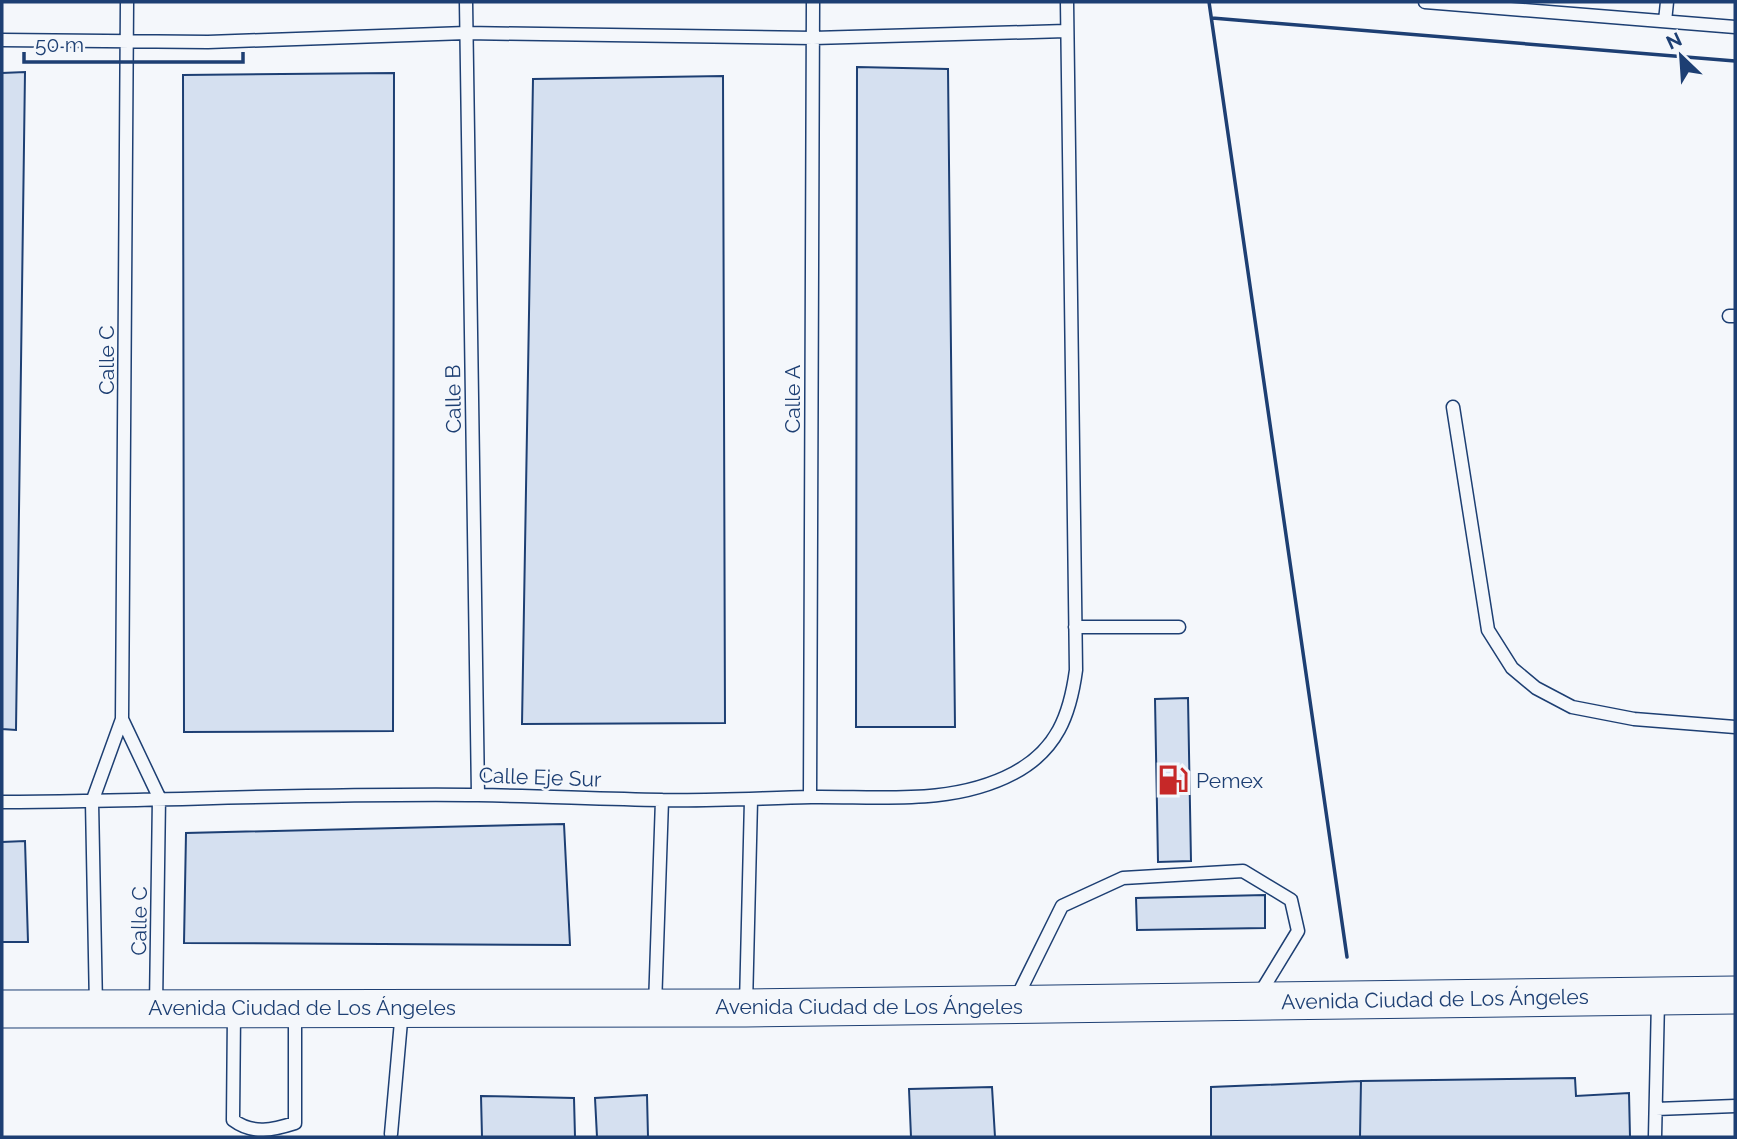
<svg xmlns="http://www.w3.org/2000/svg" width="1737" height="1139" viewBox="0 0 1737 1139" font-family="Raleway,sans-serif">
	<style>
		.building { fill: #d5e0f0; stroke: #1d3f73; stroke-width: 2 }
		.lines { fill: none; stroke-linecap: round; stroke-linejoin: round }
		.lane-casing { stroke: #1d3f73; stroke-width: 15 }
		.secondary-casing { stroke: #1d3f73; stroke-width: 39 }
		.lane { stroke: #f4f7fb; stroke-width: 12 }
		.secondary { stroke: #f4f7fb; stroke-width: 37 }
		.wall { stroke: #1d3f73; stroke-width: 3.5 }
		.labels { text-anchor: middle; dominant-baseline: central; stroke-width: 5; stroke-linejoin: round; paint-order: stroke }
		.street-label { font-size: 21px; fill: #1d3f73; stroke: #f4f7fb }
		.poi-label { font-size: 21px; fill: #1d3f73; stroke: #f4f7fb; text-anchor: start }
	</style>
	<rect width="100%" height="100%" fill="#f4f7fb"/>
	<path class="building" d="M857,67L948,69L955,727H856Z
		M25,72L16,730L2,729V73Z
		M394,73L393,731L184,732L183,75Z
		M723,76L725,723L522,724L533,79Z
		M1188,698L1191,861L1158,862L1155,699Z
		M564,824L570,945L184,943L186,833Z
		M25,841L28,942H2V842Z
		M1265,895V928L1137,930L1136,898Z
		M1575,1078L1576,1096L1629,1093L1630,1137H1360L1361,1081Z
		M1361,1081L1360,1137H1211V1087Z
		M992,1087L995,1137H911L909,1089Z
		M647,1095L648,1137H597L595,1098Z
		M481,1096L574,1098L575,1137H482Z"/>
	<g class="lines">
		<g class="lane-casing">
			<path id="lane" d="M466,2L478,795
				M1425,2L1735,27
				M1665,21L1667,2
				M2,40L208,42L466,33L813,38L1066,31
				M1729,316H1735
				M1453,407L1488,630L1512,668L1536,688L1572,707L1634,719L1735,727
				M1075,627H1179
				M122,719L159,797L156,1006
				M810,797L813,2
				M2,802C161,801 319,793 478,795C540,796 601,799 662,800C712,801 762,798 811,797C879,796 952,806 1014,773C1057,750 1070,715 1076,670L1067,2
				M1015,1001L1062,906L1123,878L1243,871L1291,900L1298,931L1259,995
				M746,1005L751,800
				M655,1006L662,800
				M96,1007L92,802L122,719L127,2
				M234,1013L233,1120C253,1135 273,1130 295,1123V1010
				M1656,1109L1735,1106
				M391,1134L402,1010
				M1655,1137L1658,1000"/>
		</g>
		<g class="secondary-casing">
			<path id="secondary" d="M2,1009L746,1008L1735,995"/>
		</g>
		<use href="#lane" class="lane"/>
		<use href="#secondary" class="secondary"/>
		<path class="wall" d="M1209,2L1347,957
			M1212,18L1735,61"/>
	</g>
	<defs>
		<g id="fuel-bare" transform="scale(2.415)"><path d="M-5.5-6h7V0h2V4h1.3V-2.5L3-4.5l.8-.8L6-3V5H2.5V1h-1V6h-7ZM-4.2-4.7v3.2H.2V-4.7Z" fill="#c62828" stroke="#f4f7fb" stroke-width="2.5" paint-order="stroke"/></g>
	</defs>
	<g fill-rule="evenodd">
		<use href="#fuel-bare" x="1173" y="780"/>
	</g>
	<g class="labels">
		<g class="street-label">
			<text transform="translate(106 360) rotate(-90)">Calle C</text>
			<text transform="translate(453 399) rotate(-91)">Calle B</text>
			<text transform="translate(792 399) rotate(-90)">Calle A</text>
			<text transform="translate(540 777) rotate(2)">Calle Eje Sur</text>
			<text transform="translate(139 921) rotate(-89)">Calle C</text>
			<text transform="translate(1435 999) rotate(-1)">Avenida Ciudad de Los Ángeles</text>
			<text x="869" y="1006">Avenida Ciudad de Los Ángeles</text>
			<text x="302" y="1007">Avenida Ciudad de Los Ángeles</text>
		</g>
		<g class="poi-label">
			<text x="1196" y="780">Pemex</text>
		</g>
	</g>
	<rect width="1737" height="1139" fill="none" stroke="#1d3f73" stroke-width="7"/>
	<g transform="translate(1681 56) rotate(335)" stroke="#f4f7fb" stroke-width="5" paint-order="stroke">
	<path d="M0-5L12 26L0 18L-12 26Z" fill="#1d3f73"/>
	<text y="-10" font-size="19" font-weight="bold" text-anchor="middle" fill="#1d3f73">N</text>
	</g>
	<path d="M24 52v10h219v-10" fill="none" stroke="#1d3f73" stroke-width="3.5"/>
	<text x="35" y="52" font-size="21" fill="#1d3f73" stroke="#f4f7fb" stroke-width="5" paint-order="stroke">50 m</text>
</svg>
